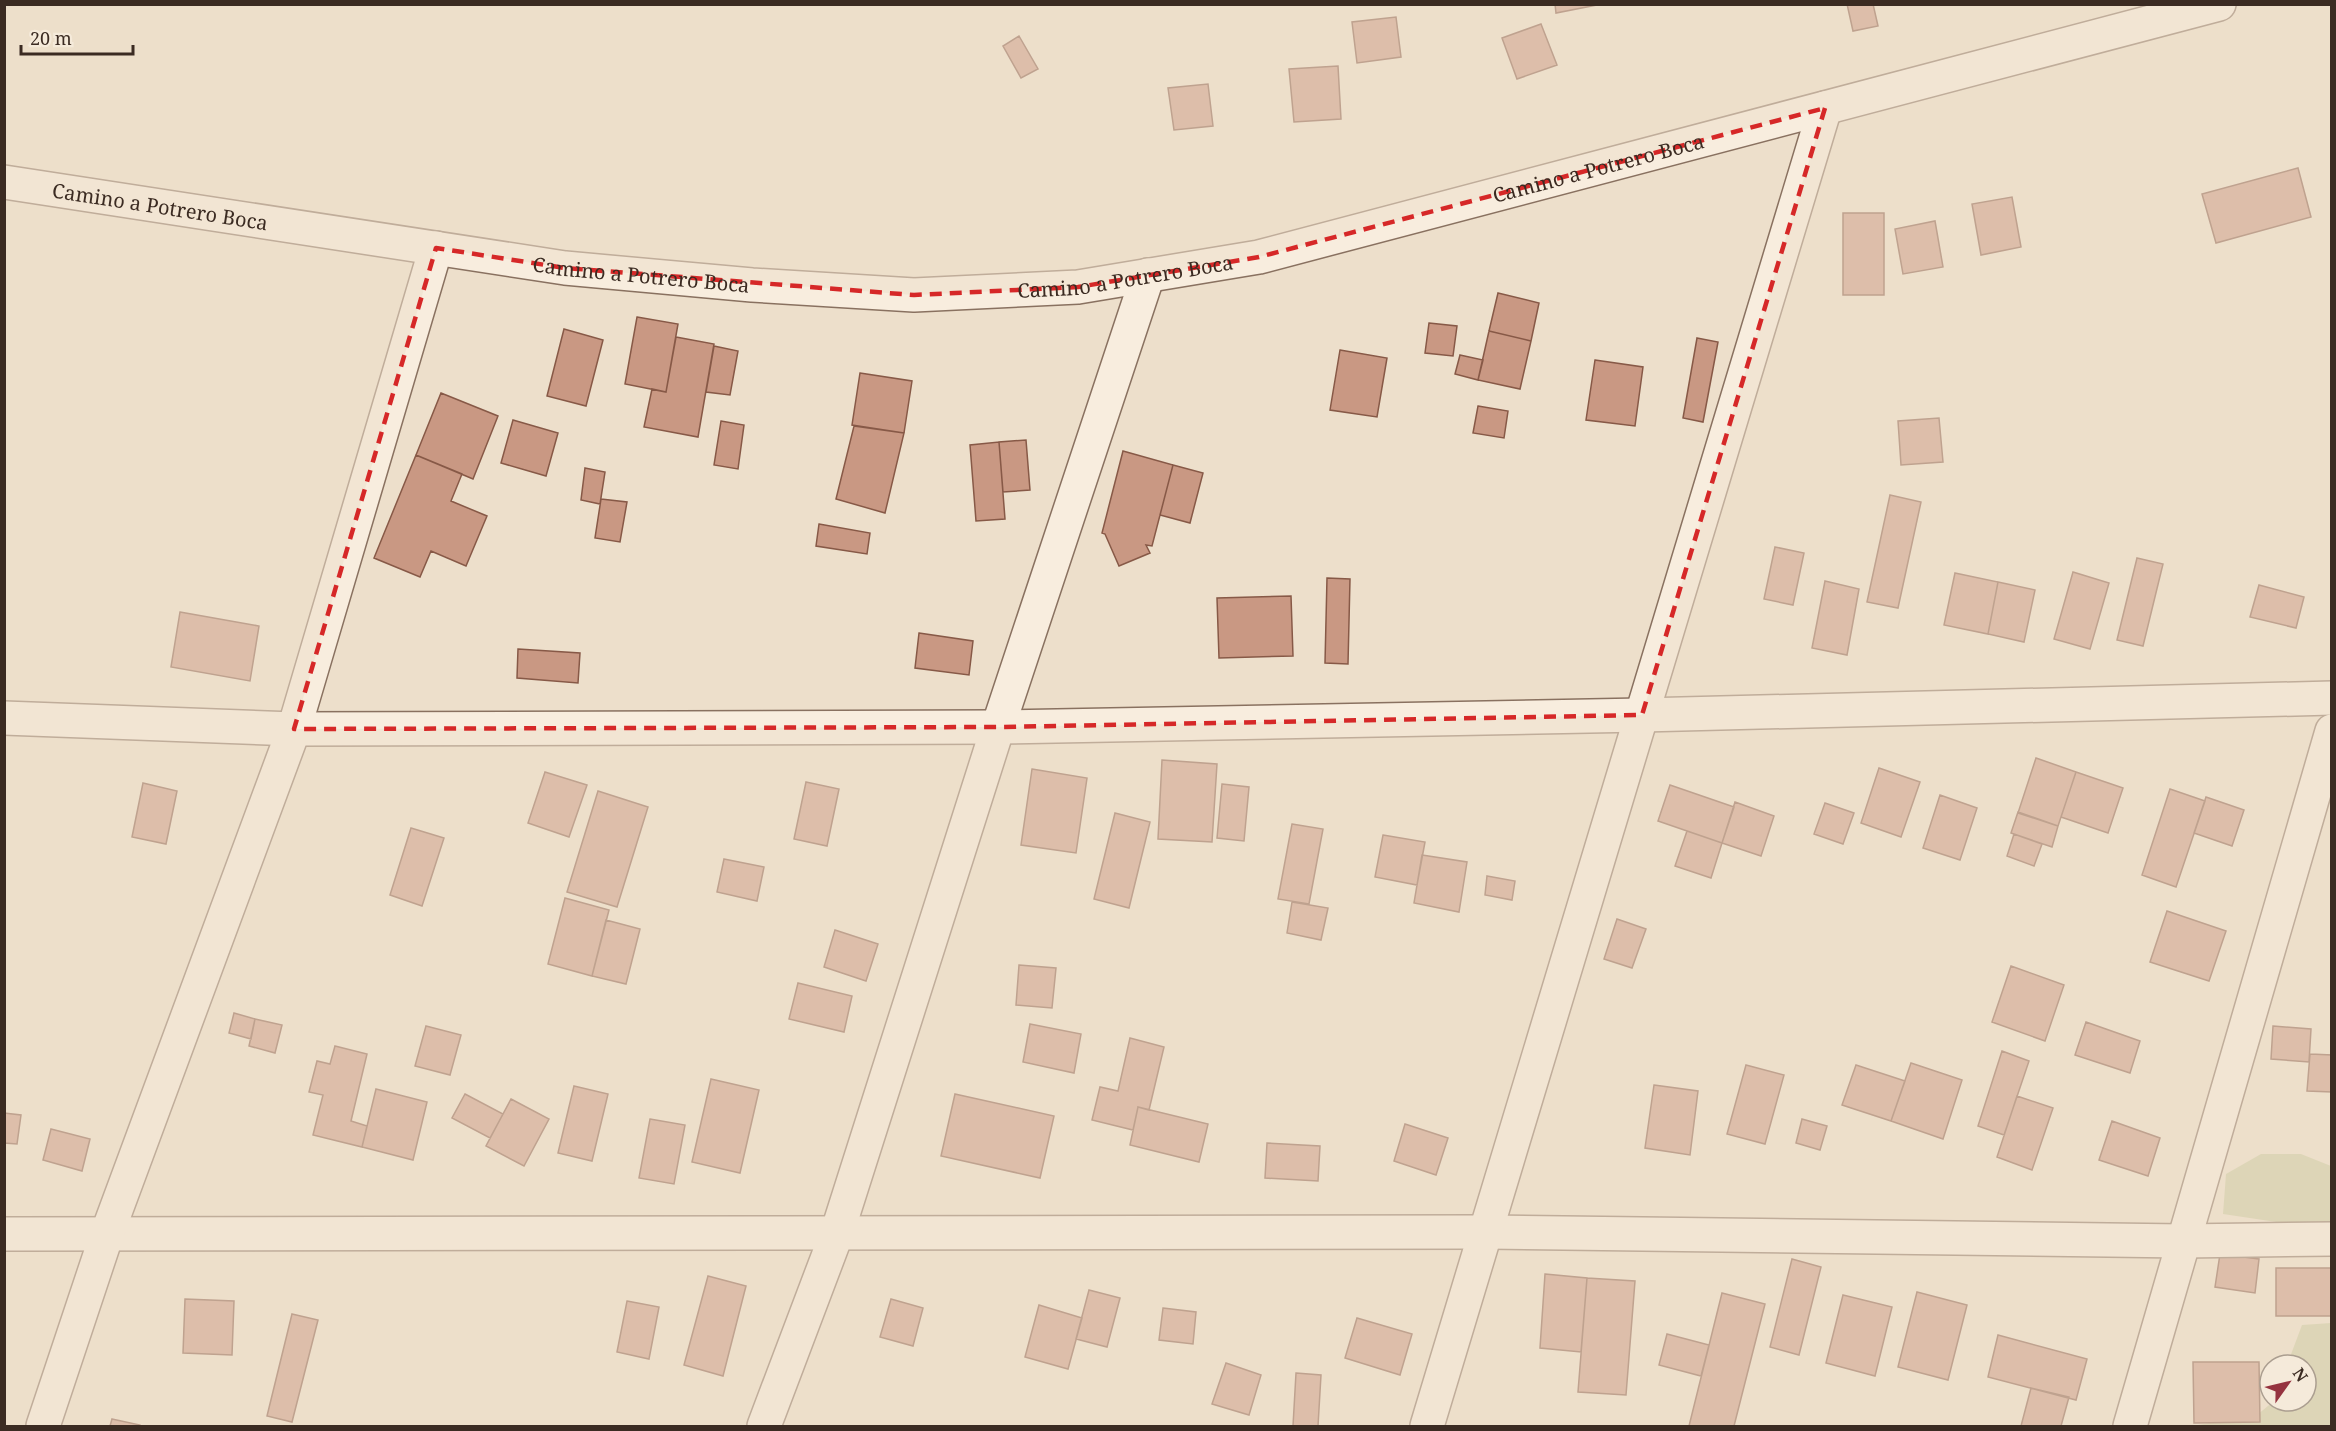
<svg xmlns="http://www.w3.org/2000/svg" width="2336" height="1431" viewBox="0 0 2336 1431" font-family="'Noto Serif',serif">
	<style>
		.green { fill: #cbcb9f }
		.building { fill: #c99883; stroke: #875947; stroke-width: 1.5 }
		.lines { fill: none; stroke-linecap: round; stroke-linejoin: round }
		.minor-casing { stroke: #897160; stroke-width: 36 }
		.minor { stroke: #f8edde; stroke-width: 33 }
		.marked { fill: none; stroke: #d62828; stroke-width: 4.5; stroke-dasharray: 12 8; stroke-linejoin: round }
		.labels { text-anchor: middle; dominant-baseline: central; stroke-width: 4.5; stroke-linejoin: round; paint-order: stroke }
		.street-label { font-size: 20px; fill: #3b2b22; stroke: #f5eada }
	</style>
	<rect width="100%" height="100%" fill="#eddfcb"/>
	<path class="green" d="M2261,1154H2301L2331,1166V1237L2323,1229L2223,1214L2226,1174Z
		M2331,1323V1426H2192L2257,1415L2274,1401H2306V1365H2287L2302,1325Z"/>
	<path class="building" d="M1555,4H1602L1556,13Z
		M1847,4H1873L1878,26L1853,31Z
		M1396,17L1401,57L1357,63L1352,22Z
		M1541,24L1557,65L1517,79L1502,38Z
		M1019,36L1038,69L1021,78L1003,46Z
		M1338,66L1341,119L1294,122L1289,69Z
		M1208,84L1213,126L1174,130L1168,88Z
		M2298,168L2311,217L2216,243L2202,194Z
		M2012,197L2021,247L1981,255L1972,204Z
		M1843,213H1884V295H1843Z
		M1935,221L1943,267L1903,274L1895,229Z
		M1498,293L1539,303L1531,341L1489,331Z
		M637,317L678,324L666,392L625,384Z
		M1429,323L1457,326L1453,356L1425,353Z
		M564,329L603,340L586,406L547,396Z
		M1489,331L1531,341L1520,389L1478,380Z
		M676,337L714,344L698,437L644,427L652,389L666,392Z
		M1697,338L1718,342L1703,422L1683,418Z
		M714,346L738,351L730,395L706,392Z
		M1340,350L1387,358L1377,417L1330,410Z
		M1460,355L1483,360L1478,380L1455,374Z
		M1595,360L1643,367L1635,426L1586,420Z
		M860,373L912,381L904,433L852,425Z
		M441,393L498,416L473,479L416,455Z
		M1478,406L1508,411L1504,438L1473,433Z
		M1939,418L1943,462L1901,465L1898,421Z
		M513,420L558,433L546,476L501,463Z
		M721,421L744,425L738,469L714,465Z
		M854,426L904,433L885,513L836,499Z
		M1026,440L1030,490L1003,492L999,442Z
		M999,442L1005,519L976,521L970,445Z
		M1123,451L1173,465L1152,546L1146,545L1150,553L1119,566L1105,534L1102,533Z
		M416,455L462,474L451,501L487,516L466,566L431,551L420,577L374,558Z
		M1173,465L1203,473L1190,523L1160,515Z
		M585,468L605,472L600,504L581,500Z
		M1890,495L1921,502L1898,608L1867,602Z
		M601,499L627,502L620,542L595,538Z
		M819,524L870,533L867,554L816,546Z
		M1775,547L1804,553L1793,605L1764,599Z
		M2137,558L2163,564L2143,646L2117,640Z
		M2073,572L2109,583L2090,649L2054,639Z
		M1955,573L1998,582L1988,634L1944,625Z
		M1327,578L1350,579L1348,664L1325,663Z
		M1825,581L1859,589L1847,655L1812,648Z
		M1998,582L2035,590L2024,642L1988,634Z
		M2259,585L2304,597L2296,628L2250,617Z
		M1291,596L1293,656L1219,658L1217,598Z
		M180,612L259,626L250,681L171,667Z
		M919,633L973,641L969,675L915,668Z
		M518,649L580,653L578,683L517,678Z
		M2036,758L2076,772L2058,826L2018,813Z
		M1162,760L1217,764L1212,842L1158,839Z
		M1879,768L1920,782L1901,837L1861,823Z
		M1032,769L1087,778L1076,853L1021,845Z
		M545,772L587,785L569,837L528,823Z
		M2076,772L2123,788L2108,833L2061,817Z
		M806,782L839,789L827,846L794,839Z
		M143,783L177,791L166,844L132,837Z
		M1222,784L1249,787L1244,841L1217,838Z
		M1670,785L1734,807L1722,843L1658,821Z
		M2170,789L2205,801L2176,887L2142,875Z
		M598,791L648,807L617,907L567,892Z
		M1940,795L1977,808L1960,860L1923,848Z
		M2206,797L2244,810L2232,846L2194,833Z
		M1735,802L1774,816L1761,856L1722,843Z
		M1825,803L1854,813L1843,844L1814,834Z
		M2018,812L2058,826L2052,847L2011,833Z
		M1115,813L1150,822L1129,908L1094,899Z
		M1292,824L1323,829L1309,904L1278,899Z
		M411,828L444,838L422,906L390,895Z
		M1687,831L1722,843L1711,878L1675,866Z
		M2014,834L2042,844L2034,866L2007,856Z
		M1383,835L1425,842L1417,885L1375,877Z
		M1422,855L1467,862L1459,912L1414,903Z
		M724,859L764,867L757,901L717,892Z
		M1487,876L1515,881L1512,900L1485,895Z
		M565,898L609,910L592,976L548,964Z
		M1292,902L1328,908L1321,940L1287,933Z
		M2167,911L2226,931L2209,981L2150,962Z
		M1617,919L1646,929L1632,968L1604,959Z
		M606,920L640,929L626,984L592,976Z
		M835,930L878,944L866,981L824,967Z
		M1019,965L1056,968L1052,1008L1016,1005Z
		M2011,966L2064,985L2045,1041L1992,1022Z
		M798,983L852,996L844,1032L789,1019Z
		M234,1013L255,1019L251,1039L229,1033Z
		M255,1019L282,1025L275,1053L249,1046Z
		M2086,1022L2140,1041L2130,1073L2075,1055Z
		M1030,1024L1081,1034L1074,1073L1023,1062Z
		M426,1026L461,1035L450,1075L415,1066Z
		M2273,1026L2311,1029L2309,1062L2271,1059Z
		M1130,1038L1164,1047L1149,1110L1138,1107L1133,1130L1092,1120L1100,1087L1118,1091Z
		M335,1046L367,1054L351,1121L367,1126L362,1147L313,1135L323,1095L309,1092L317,1061L330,1064Z
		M2002,1051L2029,1061L2004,1135L1978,1126Z
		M2310,1054L2332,1055V1092L2307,1091Z
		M1911,1063L1962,1080L1943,1139L1891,1121Z
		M1746,1065L1784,1075L1765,1144L1727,1134Z
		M1856,1065L1905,1081L1891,1121L1842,1105Z
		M711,1079L759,1090L740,1173L692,1162Z
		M1654,1085L1698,1091L1690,1155L1645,1148Z
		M574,1086L608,1094L592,1161L558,1153Z
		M376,1089L427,1102L413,1160L362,1147Z
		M465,1094L503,1114L490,1138L452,1118Z
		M955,1094L1054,1116L1040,1178L941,1156Z
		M2017,1096L2053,1108L2032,1170L1997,1157Z
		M511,1099L549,1119L524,1166L486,1146Z
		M1138,1107L1208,1124L1199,1162L1130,1145Z
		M4,1113L21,1115L17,1144L4,1143Z
		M650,1119L685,1125L674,1184L639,1178Z
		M1802,1119L1827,1126L1820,1150L1796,1143Z
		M2112,1121L2160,1138L2148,1176L2099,1160Z
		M1405,1124L1448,1138L1436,1175L1394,1161Z
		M51,1129L90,1139L82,1171L43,1160Z
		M1267,1143L1320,1146L1318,1181L1265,1178Z
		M2220,1254L2259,1259L2255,1293L2215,1287Z
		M1792,1259L1821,1267L1799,1355L1770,1347Z
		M2276,1268H2332V1316H2276Z
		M1545,1274L1587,1278L1581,1352L1540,1348Z
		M708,1276L746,1286L723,1376L684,1365Z
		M1587,1278L1635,1281L1626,1395L1578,1392Z
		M1089,1290L1120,1298L1107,1347L1076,1339Z
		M1917,1292L1967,1305L1948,1380L1898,1367Z
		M1722,1293L1765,1304L1734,1426H1689Z
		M1843,1295L1892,1307L1875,1376L1826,1363Z
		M185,1299L234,1301L232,1355L183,1353Z
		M891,1299L923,1308L913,1346L880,1337Z
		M627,1301L659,1307L649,1359L617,1352Z
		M1039,1305L1082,1318L1068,1369L1025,1357Z
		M1163,1308L1196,1312L1193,1344L1159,1340Z
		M292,1314L318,1320L292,1422L267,1416Z
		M1357,1318L1412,1334L1400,1375L1345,1358Z
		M1667,1334L1709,1345L1701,1376L1659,1365Z
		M1998,1335L2087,1359L2076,1400L1988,1377Z
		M2193,1362H2259L2260,1422L2194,1423Z
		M1226,1363L1261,1375L1249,1415L1212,1404Z
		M1296,1373L1321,1375L1318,1426H1293Z
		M2031,1388L2069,1397L2061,1426H2021Z
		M112,1419L140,1425V1426H110Z"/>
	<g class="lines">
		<g class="minor-casing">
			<g id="minor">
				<path id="s1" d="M4,182L565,268L752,285L914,295L1078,287L1259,257L2219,4"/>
				<path d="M4,718L294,729L998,727L1642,715L2332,698"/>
				<path d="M4,1234L1487,1232L2184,1241L2332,1239"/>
				<path d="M43,1426L107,1234L294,729L436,248"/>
				<path d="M764,1426L837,1233L998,727L1148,275"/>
				<path d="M1427,1426L1825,108"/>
				<path d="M2130,1426L2332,731"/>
			</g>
		</g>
		<use href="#minor" class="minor"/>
	</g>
	<path d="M0 0H2336V1431H0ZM1825,108L1642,715L998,727L294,729L436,248L565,268L914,295L1078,287L1259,257Z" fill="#eddfcb" fill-opacity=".55" fill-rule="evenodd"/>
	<path class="marked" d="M1825,108L1642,715L998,727L294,729L436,248L565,268L914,295L1078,287L1259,257Z"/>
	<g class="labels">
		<g class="street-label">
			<text stroke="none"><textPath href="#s1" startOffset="1616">Camino a Potrero Boca</textPath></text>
			<text stroke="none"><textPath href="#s1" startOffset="158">Camino a Potrero Boca</textPath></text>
			<text stroke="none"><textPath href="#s1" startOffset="644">Camino a Potrero Boca</textPath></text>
			<text stroke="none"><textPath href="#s1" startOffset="1130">Camino a Potrero Boca</textPath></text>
		</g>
	</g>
	<rect width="2336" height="1431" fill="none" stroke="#3b2b22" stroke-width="12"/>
	<g transform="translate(2288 1383) rotate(56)"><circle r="28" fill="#f5eada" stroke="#ab9e90" stroke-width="1.5"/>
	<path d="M0-4.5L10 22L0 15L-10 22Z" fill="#95333f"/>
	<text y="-9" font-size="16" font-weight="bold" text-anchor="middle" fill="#3b2b22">N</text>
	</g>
	<path d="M21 45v9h112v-9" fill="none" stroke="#3b2b22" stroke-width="3"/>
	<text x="30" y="45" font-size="18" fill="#3b2b22" stroke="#f5eada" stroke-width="4.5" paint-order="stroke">20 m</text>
</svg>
